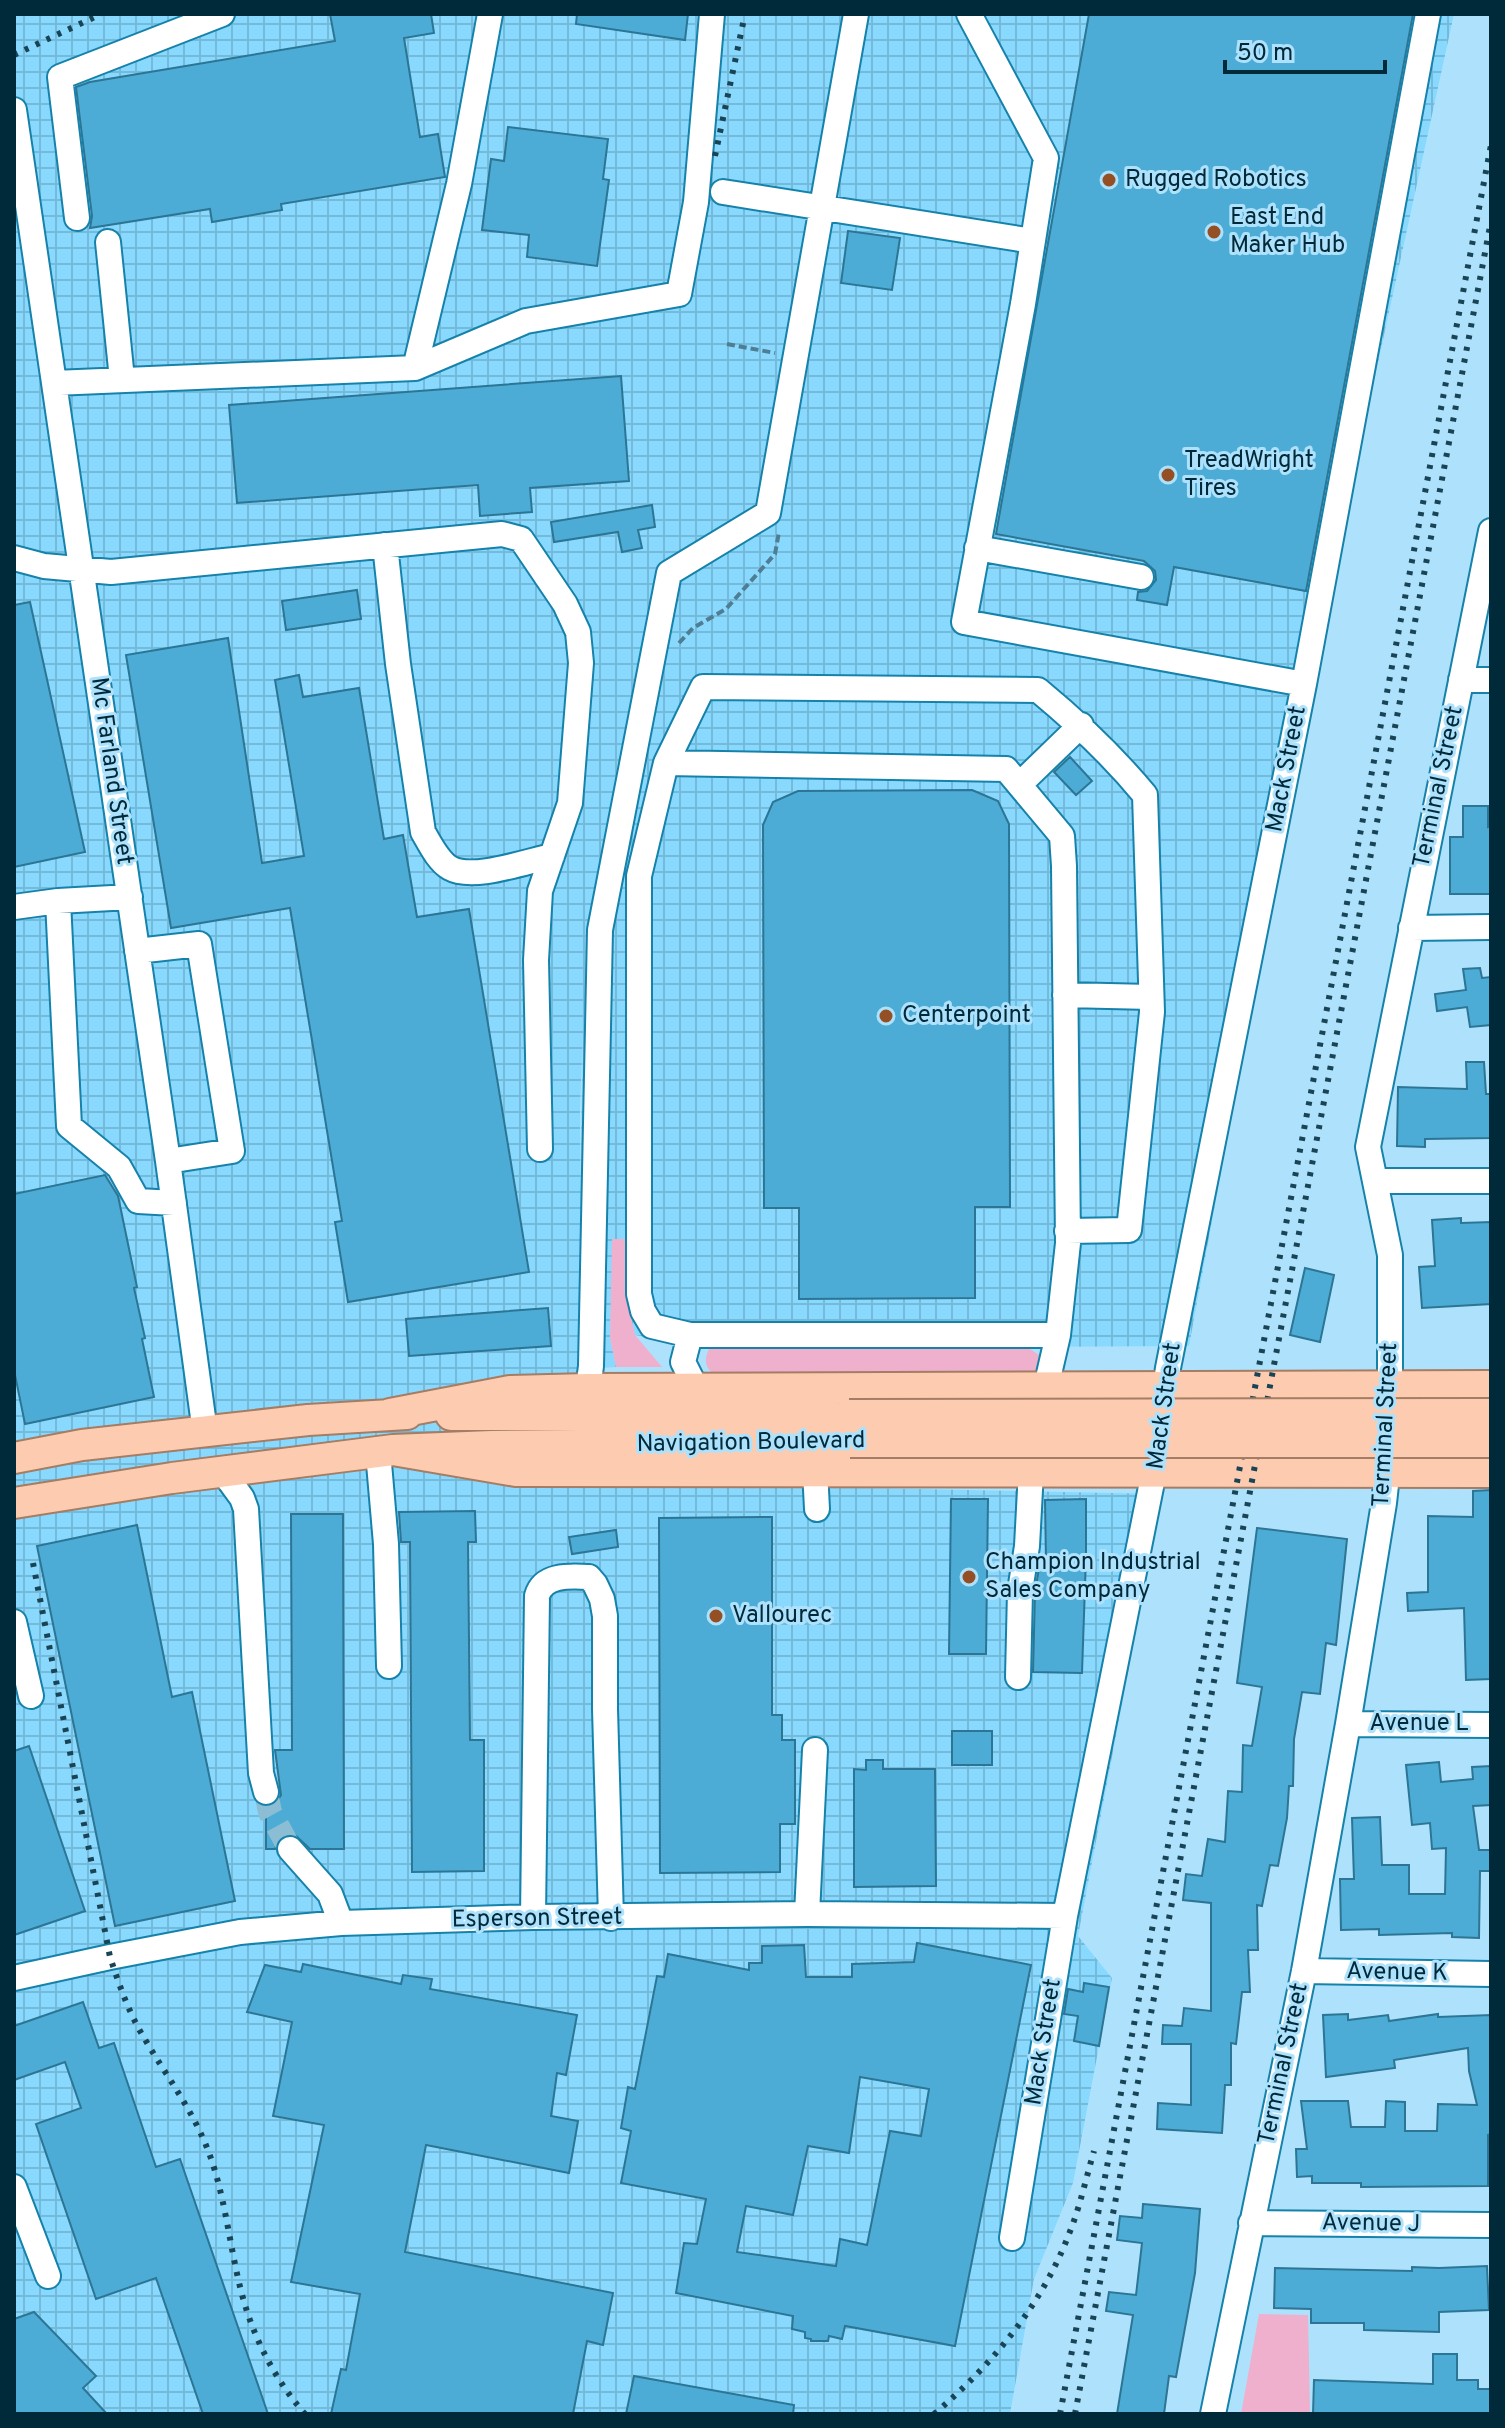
<svg xmlns="http://www.w3.org/2000/svg" width="1505" height="2428" viewBox="0 0 1505 2428" font-family="Overpass,sans-serif">
	<style>
		.industrial { fill: url(#industrial-grid); fill-rule: evenodd }
		.grass { fill: #eeb0cc }
		.building { fill: #4dacd6; stroke: #2c7594; stroke-width: 2; fill-rule: evenodd }
		.lines { fill: none; stroke-linecap: round; stroke-linejoin: round }
		.minor-tunnel { stroke: #8bbdd5; stroke-width: 24; stroke-dasharray: 24 12; stroke-linecap: butt }
		.minor-casing { stroke: #1682aa; stroke-width: 28 }
		.major-casing { stroke: #a47d64; stroke-width: 34 }
		.path { stroke: #4f7d92; stroke-width: 4; stroke-dasharray: 8 4; stroke-linecap: butt }
		.minor { stroke: #fff; stroke-width: 24 }
		.major { stroke: #fdccb0; stroke-width: 30 }
		.rail { stroke: #194455; stroke-width: 6; stroke-dasharray: 4 8; stroke-linecap: butt }
		.major-bridge-casing { stroke: #a47d64; stroke-width: 34; stroke-linecap: butt }
		.major-bridge { stroke: #fdccb0; stroke-width: 30 }
		.poi-dot { fill: #944f24; stroke: #aee2fc; stroke-width: 3 }
		.labels { text-anchor: middle; dominant-baseline: central; stroke-width: 6; stroke-linejoin: round; paint-order: stroke }
		.poi-label { font-size: 24px; fill: #002939; stroke: #aee2fc; text-anchor: start }
		.street-label { font-size: 24px; fill: #002939; stroke: #aee2fc }
	</style>
	<defs>
		<pattern id="industrial-grid" width="8" height="8" patternUnits="userSpaceOnUse" patternTransform="scale(2)"><rect width="8" height="8" fill="#89d9ff"/><path d="M0 4h8M4 0v8" fill="none" stroke="#74badb"/></pattern>
	</defs>
	<rect width="100%" height="100%" fill="#aee2fc"/>
	<path class="industrial" d="M14,14H1454L1325,606L1189,1346L709,1349L635,1335L629,1309L628,1239H613L610,1338L616,1367L578,1368L565,1482L1162,1494L1078,1936L1112,1978L1073,2183L1034,2279L1010,2414H14ZM583,1030L580,1184V1185V1108Z"/>
	<path class="grass" d="M612,1239H628L629,1309L635,1335L662,1367H616L610,1338Z
		M1027,1347L1039,1355L1041,1366L1035,1375L712,1373C705,1366 704,1359 709,1349Z
		M1259,2314L1308,2315L1310,2414H1241Z"/>
	<path class="building" d="M330,14H431L434,33L404,38L420,137L438,134L445,177L281,204L282,210L212,222L210,209L90,228L92,216L76,87L90,82L335,41Z
		M577,14H688L685,40L576,24Z
		M1089,14H1413L1306,591L1174,567L1167,605L1137,600L1138,592L1147,591L1156,580L1155,571L1144,561L996,534Z
		M508,127L608,139L603,179L609,180L597,266L527,257L529,235L482,230L491,159L504,161Z
		M848,231L900,238L892,290L841,283Z
		M621,376L629,481L530,488L532,512L480,516L478,485L237,503L229,405Z
		M652,505L655,527L638,530L642,548L622,552L618,532L554,542L551,522Z
		M357,590L361,619L286,630L282,601Z
		M30,602L85,852L14,867V605Z
		M228,638L262,863L304,856L275,680L299,675L303,697L359,688L384,839L403,835L417,917L469,909L529,1272L348,1302L335,1222L342,1221L290,908L171,928L126,655Z
		M1070,757L1092,781L1076,795L1054,772Z
		M972,790L998,801L1009,824L1010,1207H975V1298L799,1299V1208H764L763,825L773,802L798,791Z
		M1463,806H1488V827L1491,826V894H1450V837H1463Z
		M1480,968L1482,978L1491,977V1025L1470,1027L1467,1007L1437,1011L1435,994L1466,990L1463,969Z
		M1466,1062H1484L1486,1094H1491V1138L1425,1139V1147L1397,1146L1398,1087L1467,1089Z
		M105,1175L118,1196L137,1287L134,1288L145,1338L142,1339L154,1397L25,1424L14,1370V1194Z
		M1461,1218V1223L1491,1222V1304L1422,1308L1419,1267L1435,1266L1432,1220Z
		M1305,1268L1334,1275L1320,1342L1290,1335Z
		M548,1308L551,1346L409,1356L406,1319Z
		M1491,1490V1679L1466,1680L1464,1608L1408,1611L1407,1593L1428,1592V1516L1473,1517V1491Z
		M951,1499H988L986,1654H949Z
		M1086,1499V1556L1082,1673L1033,1672L1035,1592L1040,1562H1046L1045,1500Z
		M475,1511L476,1542H468L470,1740H484V1871L412,1872L410,1542H401L399,1512Z
		M291,1514H343L344,1849H310L295,1835L288,1834L280,1838L275,1849H266V1807L276,1803L281,1795L275,1750H292Z
		M772,1517V1715H782V1740H795V1824H780V1872L660,1873L659,1518Z
		M137,1525L172,1697L192,1692L235,1901L115,1926L37,1546Z
		M1257,1528L1347,1539L1336,1645L1326,1643L1320,1694L1302,1692L1294,1739L1293,1786H1289L1287,1818L1278,1866L1270,1865L1262,1906L1257,1905L1258,1950H1248L1250,1992H1242L1236,2044L1231,2043V2085H1225L1222,2133L1157,2129L1158,2103L1191,2105V2044H1162L1163,2025L1182,2026L1184,2008L1211,2011V1903L1183,1900L1186,1874L1202,1876L1208,1839L1225,1842L1228,1791L1242,1792L1243,1745L1252,1746L1262,1687L1237,1683Z
		M616,1530L618,1547L572,1554L569,1537Z
		M952,1731H992V1765H952Z
		M29,1746L85,1911L14,1935V1751Z
		M866,1760H883V1769H935L936,1886L854,1887V1769L866,1770Z
		M1439,1762L1441,1782L1473,1779L1472,1767L1491,1766V1805L1473,1806L1479,1850H1491V1871H1480L1479,1938L1452,1937V1933L1379,1935V1929L1341,1930L1340,1879H1354L1352,1818L1380,1817L1382,1865H1409V1894H1445L1446,1848L1432,1849L1430,1823L1412,1825L1406,1765Z
		M917,1943L1031,1965L955,2346L845,2326L842,2339L829,2336L828,2341H811V2339L805,2338V2332L792,2329L793,2316L676,2293L684,2243L697,2244L706,2199L621,2183L631,2131L621,2128L628,2087L635,2089L657,1976L664,1977L668,1954L749,1970V1963H762V1946L804,1945L806,1977H852V1964L914,1962ZM860,2077L929,2089L921,2136L890,2131L867,2245L840,2239L836,2266L737,2252L746,2206L793,2215L808,2146L849,2153Z
		M303,1964L401,1984L403,1975L432,1979L430,1989L577,2015L566,2075L557,2073L551,2116L578,2121L569,2173L426,2145L405,2252L613,2293L603,2345L587,2341L573,2414H331L341,2369L346,2370L360,2294L291,2282L324,2125L273,2116L292,2022L247,2012L265,1965L301,1972Z
		M1084,1983L1109,1987L1099,2046L1074,2041L1078,2016L1064,2014L1068,1989L1083,1992Z
		M83,2002L99,2048L114,2043L156,2167L180,2159L268,2414H203L156,2278L96,2299L36,2124L81,2108L65,2062L14,2080V2026Z
		M1348,2014V2020L1388,2015L1389,2021L1438,2014V2017L1491,2015V2134L1488,2135V2186L1361,2187V2183H1312V2176L1297,2177L1296,2149H1307L1301,2101H1348L1351,2127H1385L1386,2101L1405,2102V2131H1437L1438,2104L1477,2105L1469,2071L1468,2048L1394,2060L1395,2068L1326,2077L1323,2015Z
		M1143,2204L1200,2209L1195,2273L1176,2377L1169,2376L1164,2414H1117L1133,2315L1106,2311L1109,2292L1136,2295L1142,2243L1117,2240L1120,2216L1142,2218Z
		M1487,2266L1489,2310L1439,2312V2332L1364,2330V2323H1311V2309L1274,2308L1275,2268L1412,2271V2267L1439,2268Z
		M34,2312L96,2376L83,2388L107,2414H14V2319Z
		M1433,2354H1457V2380H1478V2389H1491V2414H1313L1314,2380L1433,2384Z
		M634,2376L794,2405L793,2414H626Z"/>
	<g class="lines">
		<path class="minor-tunnel" d="M266,1792L270,1812L290,1849"/>
		<g class="minor-casing">
			<path id="minor" d="M969,14L1046,158L1023,304L964,622L1304,684L1168,1368L1163,1404
				M14,110L168,1161L205,1432
				M723,192L1033,241
				M77,218L60,77L222,14
				M108,242L122,379
				M415,368L459,184L490,14
				M54,383L415,368L526,321L679,294L696,202L712,14
				M385,545L398,664L423,832C430,844 438,861 450,868C473,881 527,861 552,856
				M977,548L1141,577
				M14,558L44,566L111,572L502,534L521,539L565,604L578,632L581,663L570,803L540,891L536,960L540,1149
				M1461,680H1491
				M1304,684L1428,14
				M666,763L703,687L1038,690C1078,723 1112,755 1145,795L1152,1012L1129,1230L1067,1231
				M1020,784L1081,725
				M58,901L69,1126L119,1167L138,1201L174,1203
				M14,907L58,901L130,897
				M1411,928L1491,927
				M137,951L199,944L232,1151L168,1161
				M1065,995L1151,997
				M1375,1181H1491
				M690,1335L652,1326L643,1311L639,1294V876L666,763L1006,769L1062,836L1064,866L1068,1243L1058,1335
				M696,1388L683,1362L690,1335H1058L1046,1387
				M588,1389L591,1366L600,930L669,573L768,513L856,14
				M1390,1404V1255L1368,1147L1491,531
				M378,1452L386,1544L389,1666
				M815,1470L817,1509
				M223,1472L242,1498L246,1509L261,1773L266,1792
				M14,1622L31,1696
				M1018,1677L1020,1591L1027,1546L1031,1471
				M1348,1724L1491,1725
				M290,1849L330,1894L341,1923
				M807,1914L815,1750
				M533,1917L537,1596C543,1574 570,1576 589,1577L595,1584L602,1599L605,1616V1709L611,1918
				M1304,1971L1491,1974
				M14,1978L110,1957L240,1932L341,1923L533,1917L807,1914L1065,1916
				M14,2187L48,2276
				M1251,2223L1491,2225
				M1012,2238L1065,1916L1157,1457
				M1213,2414L1304,1971L1348,1724L1384,1503L1389,1457"/>
		</g>
		<g class="major-casing">
			<path id="major" d="M390,1414L510,1391L588,1389L1491,1386
				M451,1415H849
				M393,1450L516,1471L1491,1472
				M14,1458L82,1445L308,1420L407,1414
				M14,1503L172,1478L393,1450L492,1446L850,1442"/>
		</g>
		<path class="path" d="M727,344L775,353
			M679,643L693,628L726,609L775,554L779,532"/>
		<use href="#minor" class="minor"/>
		<use href="#major" class="major"/>
		<path class="rail" d="M14,55L101,14
			M715,156L745,14
			M33,1563L110,1957C119,1984 128,2011 143,2036C162,2069 186,2101 202,2136C223,2182 227,2230 238,2278C249,2329 271,2375 305,2414
			M934,2414C992,2365 1042,2305 1069,2234C1080,2207 1086,2178 1094,2151
			M1060,2414L1491,145
			M1075,2414L1491,221"/>
		<g class="major-bridge-casing">
			<path id="major-bridge" d="M849,1415L1491,1414
				M850,1442H1491"/>
		</g>
		<use href="#major-bridge" class="major-bridge"/>
	</g>
	<g class="poi-dot">
		<circle cx="1109" cy="180" r="8"/>
		<circle cx="1214" cy="232" r="8"/>
		<circle cx="1168" cy="475" r="8"/>
		<circle cx="886" cy="1016" r="8"/>
		<circle cx="969" cy="1577" r="8"/>
		<circle cx="716" cy="1616" r="8"/>
	</g>
	<g class="labels">
		<g class="poi-label">
			<text x="1125" y="180">Rugged Robotics</text>
			<text x="1230" y="218">East End<tspan x="1230" dy="28">Maker Hub</tspan></text>
			<text x="1184" y="461">TreadWright<tspan x="1184" dy="28">Tires</tspan></text>
			<text x="902" y="1016">Centerpoint</text>
			<text x="985" y="1563">Champion Industrial<tspan x="985" dy="28">Sales Company</tspan></text>
			<text x="732" y="1616">Vallourec</text>
		</g>
		<g class="street-label">
			<text transform="translate(1287 769) rotate(-79)">Mack Street</text>
			<text transform="translate(111 771) rotate(82)">Mc Farland Street</text>
			<text transform="translate(1439 787) rotate(-78)">Terminal Street</text>
			<text transform="translate(1165 1406) rotate(-82)">Mack Street</text>
			<text transform="translate(1386 1425) rotate(-87)">Terminal Street</text>
			<text transform="translate(751 1443) rotate(-1)">Navigation Boulevard</text>
			<text x="1419" y="1724">Avenue L</text>
			<text transform="translate(537 1919) rotate(-1)">Esperson Street</text>
			<text transform="translate(1397 1973) rotate(1)">Avenue K</text>
			<text transform="translate(1044 2042) rotate(-81)">Mack Street</text>
			<text transform="translate(1284 2064) rotate(-78)">Terminal Street</text>
			<text transform="translate(1371 2224) rotate(1)">Avenue J</text>
		</g>
	</g>
	<rect width="1505" height="2428" fill="none" stroke="#002939" stroke-width="32"/>
	<path d="M1225 60v12h160v-12" fill="none" stroke="#002939" stroke-width="4"/>
	<text x="1237" y="60" font-size="24" fill="#002939" stroke="#aee2fc" stroke-width="6" paint-order="stroke">50 m</text>
</svg>
